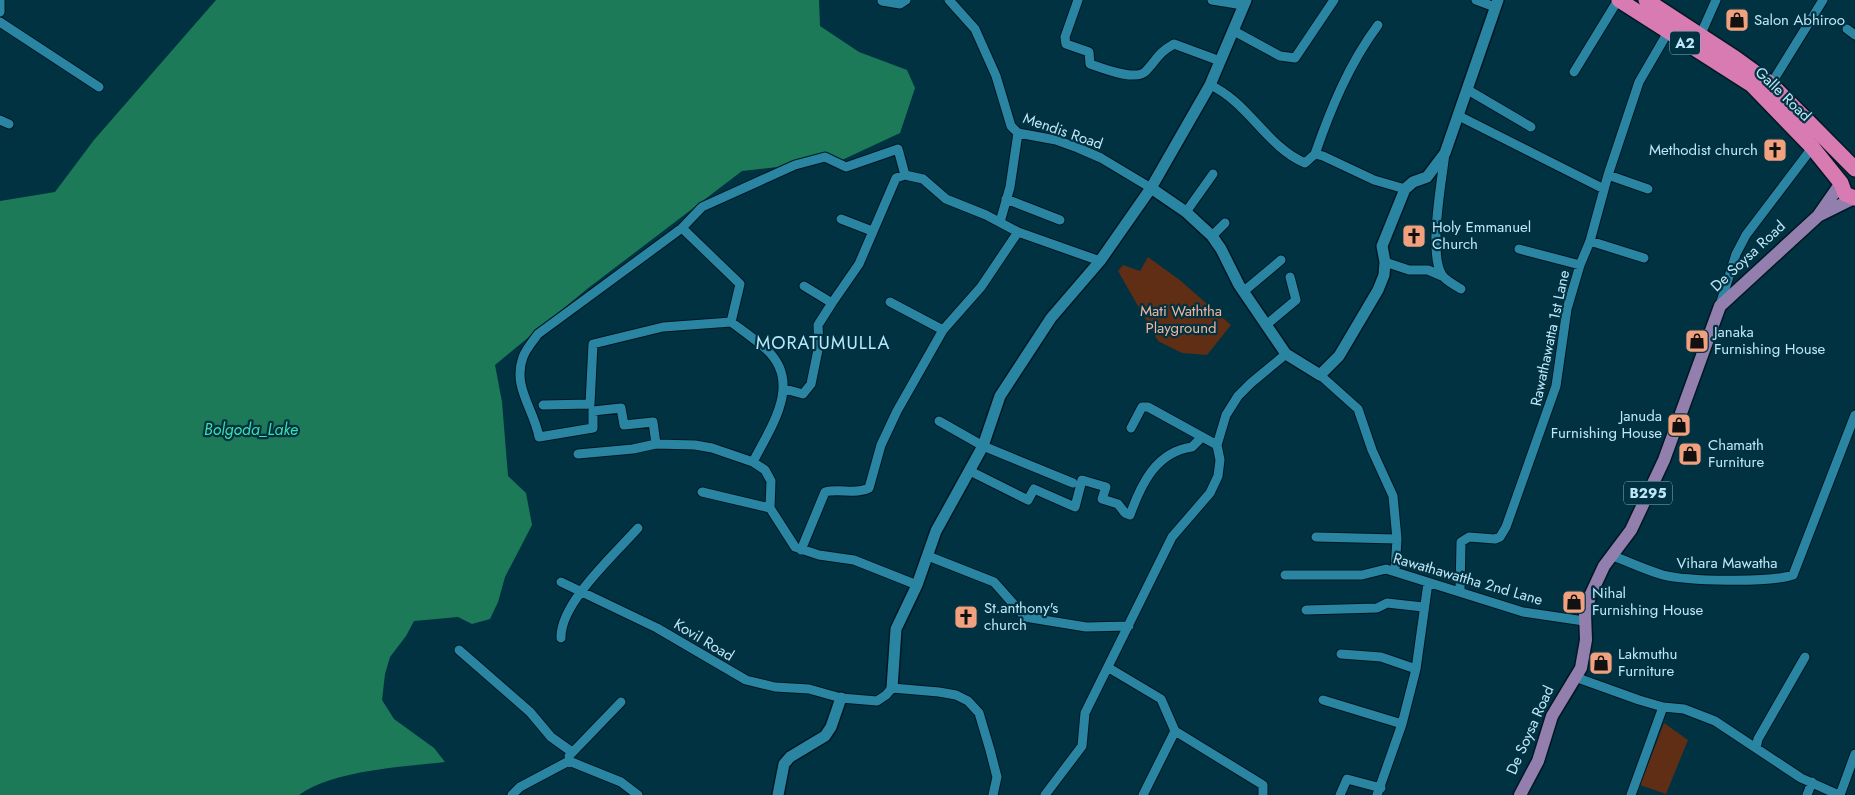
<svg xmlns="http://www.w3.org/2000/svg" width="1855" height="795" viewBox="0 0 1855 795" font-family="Jost,sans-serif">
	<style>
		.green { fill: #602d15 }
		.water { fill: #1d7a59 }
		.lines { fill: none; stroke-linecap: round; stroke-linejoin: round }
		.street-casing { stroke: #001822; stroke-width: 11 }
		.secondary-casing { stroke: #001822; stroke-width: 14 }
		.primary-casing { stroke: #001822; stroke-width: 15 }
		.highway-casing { stroke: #001822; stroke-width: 18 }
		.street { stroke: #2a85a3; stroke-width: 9 }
		.secondary { stroke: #2a85a3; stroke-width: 11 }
		.primary { stroke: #937fad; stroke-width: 12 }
		.highway { stroke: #d97bb3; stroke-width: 15 }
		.labels { text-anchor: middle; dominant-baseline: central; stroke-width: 4.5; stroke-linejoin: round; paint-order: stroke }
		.shield { fill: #003242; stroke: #86b1c1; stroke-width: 1 }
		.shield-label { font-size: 14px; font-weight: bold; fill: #bfe7f7 }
		.poi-label { font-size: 15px; fill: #bfe7f7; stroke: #003242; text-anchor: start }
		.street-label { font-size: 15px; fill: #bfe7f7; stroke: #003242 }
		.park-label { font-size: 15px; fill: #f0b59b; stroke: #003242 }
		.water-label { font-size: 16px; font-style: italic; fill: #3be0a7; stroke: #003242 }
		.quarter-label { font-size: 18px; letter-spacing: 1px; fill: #b9e9fd; stroke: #003242 }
	</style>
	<rect width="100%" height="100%" fill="#003242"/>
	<path class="green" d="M1148,257L1181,281L1231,325L1207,355L1182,353L1158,341L1118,271L1123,265L1140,271Z
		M1664,723L1688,740L1666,794L1640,785Z"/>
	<path class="water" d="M216,0H819L820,26L859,52L907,70L915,88L900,133L842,160L742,171L587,289L495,365L502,402L508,476L526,493L532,525L505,577L498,602L490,619L472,624L458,617L414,621L406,636L390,657L385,674L382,700L394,719L434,748L445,762C402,767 334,770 299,795H0V201L55,192L94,140Z"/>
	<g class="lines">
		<g class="street-casing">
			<path id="street" d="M949,0L975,29L996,76L1011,126L1018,133L1056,140L1078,148L1101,158L1151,188
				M1078,0L1065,37L1066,44L1089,52L1090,64C1102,68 1136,82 1146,71C1158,58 1158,53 1174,44L1220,61
				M1212,0L1243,5
				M1476,0L1495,7
				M882,1L900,4L906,0
				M0,12V0
				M0,22L99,87
				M1847,29L1855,35
				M1234,31L1280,56L1295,58L1334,0
				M1700,36L1716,0
				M1574,72L1618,0
				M1771,84L1823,0
				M1210,85C1248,102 1267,147 1305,163L1315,154L1323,156L1374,180L1405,189
				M1468,90L1531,127
				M1459,116L1604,189
				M0,120L9,124
				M1445,153C1442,180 1428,253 1442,275C1446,281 1455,285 1461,289
				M1315,154C1331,108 1349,64 1378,25
				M1608,175L1648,189
				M1006,199L1060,220
				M1186,212L1213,174
				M841,219L872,231
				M1000,222L1010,187L1018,133
				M682,228L740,284L731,322
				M1212,236L1225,223
				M1590,241L1644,258
				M1519,249L1580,265
				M1385,262L1409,270H1428L1442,276
				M804,286L832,303L859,264L896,178L905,175L923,179L946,199L986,215L1018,232L1100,261
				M1243,292L1281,260
				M890,302L943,330
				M1720,305L1736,254L1746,235L1815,144
				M1266,325L1296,300L1290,277
				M785,389L803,394L811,384L819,345L818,325L832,303
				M543,405L590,404L593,344L663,327L731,322C743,331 756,340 767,350C803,384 770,428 753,462
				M939,421L983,446L1073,483
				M1131,428L1142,407H1148L1217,445
				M656,444L653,422L624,425L621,408L593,411V428L539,437C534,409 512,387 523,357C526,349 533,341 538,334L682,228L702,207L795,165L825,157L846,167L898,149L905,175
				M578,454L633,449L656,444L695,445L712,448L753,462L765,470L771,481L770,508L795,547L819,555L854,560L917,585
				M970,471L1028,500L1034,489L1075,507L1082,480L1106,487L1102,499L1118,504L1125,513L1130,515C1141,484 1156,452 1192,447L1202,437
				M702,492L770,508
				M1316,537L1397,539L1393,496L1372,450L1358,409L1320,375
				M801,550L825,492C839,488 857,495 869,488L881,445L897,411L943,330L981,287L1018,232
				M928,556L994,582L1025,617L1086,627L1129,626
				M1613,556C1629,562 1646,570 1663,575C1686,581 1770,583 1793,575L1855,415
				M1395,570L1397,539
				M1285,575H1362L1386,569L1523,612L1584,621
				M561,582L657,628L746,680L775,687L809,689L841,698L877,701L886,695L892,688L939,692L956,695L968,701L979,713L990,750L997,777L993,795
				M1460,592L1461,542L1469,537L1495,539L1500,537L1506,527L1556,386L1567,309L1580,265L1590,241L1608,175L1639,82L1668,32
				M1306,610L1377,608L1387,603L1423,607
				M561,638C560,603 615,554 638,528
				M459,650L530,712L551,737L572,752
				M1341,654L1381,657L1416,669
				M1109,668L1161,699L1175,731L1263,785V795
				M1575,677L1639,700L1663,707L1684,709L1715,721L1801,778L1839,795
				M1323,700L1402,724
				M1756,748L1758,739L1805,657
				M569,756L621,702
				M512,795L520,787L569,761L621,782L638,795
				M1045,795L1082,746L1085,713L1172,537L1210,493L1218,476L1220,460L1217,445L1226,415L1238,396L1251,383L1286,354
				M1143,795L1175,731
				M1340,795L1347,779L1381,788
				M1377,795L1402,724L1416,669L1428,583
				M1631,795L1663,707
				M1807,795L1812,782
				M1840,795L1855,754"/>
		</g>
		<g class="secondary-casing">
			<path id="secondary" d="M1151,188L1186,212L1212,236L1221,249L1239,285L1286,354L1320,375L1339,356L1378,290L1384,275L1385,262L1382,246L1405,189L1413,182L1427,177L1445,153L1498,0
				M892,688L896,629L917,585L936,531L983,446L1000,396L1051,318L1100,261L1151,188L1210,85L1246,0
				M778,795L784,764L790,757L825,736L831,727L841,698"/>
		</g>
		<g class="primary-casing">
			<path id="primary" d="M1820,215L1854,198
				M1520,795L1538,761L1552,716L1581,668L1586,640L1585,613L1591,594L1604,566L1631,530L1664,460L1720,306L1818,216L1841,183"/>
		</g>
		<g class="highway-casing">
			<path id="highway" d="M1619,0L1752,85L1812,147L1841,183L1845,194L1855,198
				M1646,0L1735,58L1771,84L1855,169"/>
		</g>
		<use href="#street" class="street"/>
		<use href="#secondary" class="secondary"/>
		<use href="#primary" class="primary"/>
		<use href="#highway" class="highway"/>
	</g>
	<defs>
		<g id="shop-square" transform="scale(1.25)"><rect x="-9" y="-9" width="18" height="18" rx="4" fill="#f1a17d" stroke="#003242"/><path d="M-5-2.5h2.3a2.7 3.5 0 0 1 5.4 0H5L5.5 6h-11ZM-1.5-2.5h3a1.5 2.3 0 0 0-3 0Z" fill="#111"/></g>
		<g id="church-square" transform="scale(1.25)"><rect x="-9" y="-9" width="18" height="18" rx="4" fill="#f1a17d" stroke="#003242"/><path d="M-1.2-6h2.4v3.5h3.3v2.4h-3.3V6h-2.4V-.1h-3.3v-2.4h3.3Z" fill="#111"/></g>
	</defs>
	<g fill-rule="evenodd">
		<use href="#shop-square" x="1737" y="20"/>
		<use href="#church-square" x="1775" y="150"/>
		<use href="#church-square" x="1414" y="236"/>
		<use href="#shop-square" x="1697" y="341"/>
		<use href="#shop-square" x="1679" y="425"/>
		<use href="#shop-square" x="1690" y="454"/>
		<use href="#shop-square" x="1574" y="602"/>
		<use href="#church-square" x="966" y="617"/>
		<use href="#shop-square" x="1601" y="663"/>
	</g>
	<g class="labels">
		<g class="shield">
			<rect x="1670" y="31.5" width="30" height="23" rx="4"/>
			<rect x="1624" y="481.5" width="48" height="23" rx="4"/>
		</g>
		<g class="shield-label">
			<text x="1685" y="43">A2</text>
			<text x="1648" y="493">B295</text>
		</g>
		<g class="poi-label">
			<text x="1754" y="20">Salon Abhiroo</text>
			<text x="1758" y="150" text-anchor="end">Methodist church</text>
			<text x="1432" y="227">Holy Emmanuel<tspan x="1432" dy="17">Church</tspan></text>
			<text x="1714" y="332">Janaka<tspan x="1714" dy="17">Furnishing House</tspan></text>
			<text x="1662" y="416" text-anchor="end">Januda<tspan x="1662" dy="17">Furnishing House</tspan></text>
			<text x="1708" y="445">Chamath<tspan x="1708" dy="17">Furniture</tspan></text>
			<text x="1592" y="593">Nihal<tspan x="1592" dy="17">Furnishing House</tspan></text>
			<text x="984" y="608">St.anthony's<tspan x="984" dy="17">church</tspan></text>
			<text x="1618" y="654">Lakmuthu<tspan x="1618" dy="17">Furniture</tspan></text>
		</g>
		<g class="street-label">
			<text transform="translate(1783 94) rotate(44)">Galle Road</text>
			<text transform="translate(1063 131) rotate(19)">Mendis Road</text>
			<text transform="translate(1748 256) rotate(-43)">De Soysa Road</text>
			<text transform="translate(1550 338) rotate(-78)">Rawathawatta 1st Lane</text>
			<text x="1727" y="563">Vihara Mawatha</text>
			<text transform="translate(1468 579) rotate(16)">Rawathawattha 2nd Lane</text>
			<text transform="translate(704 640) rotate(31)">Kovil Road</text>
			<text transform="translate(1530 730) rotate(-66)">De Soysa Road</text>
		</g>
		<g class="park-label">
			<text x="1181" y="311">Mati Waththa<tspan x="1181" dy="17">Playground</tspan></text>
		</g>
		<g class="water-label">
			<text x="251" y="429">Bolgoda_Lake</text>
		</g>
		<g class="quarter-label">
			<text x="823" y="343">MORATUMULLA</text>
		</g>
	</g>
</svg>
